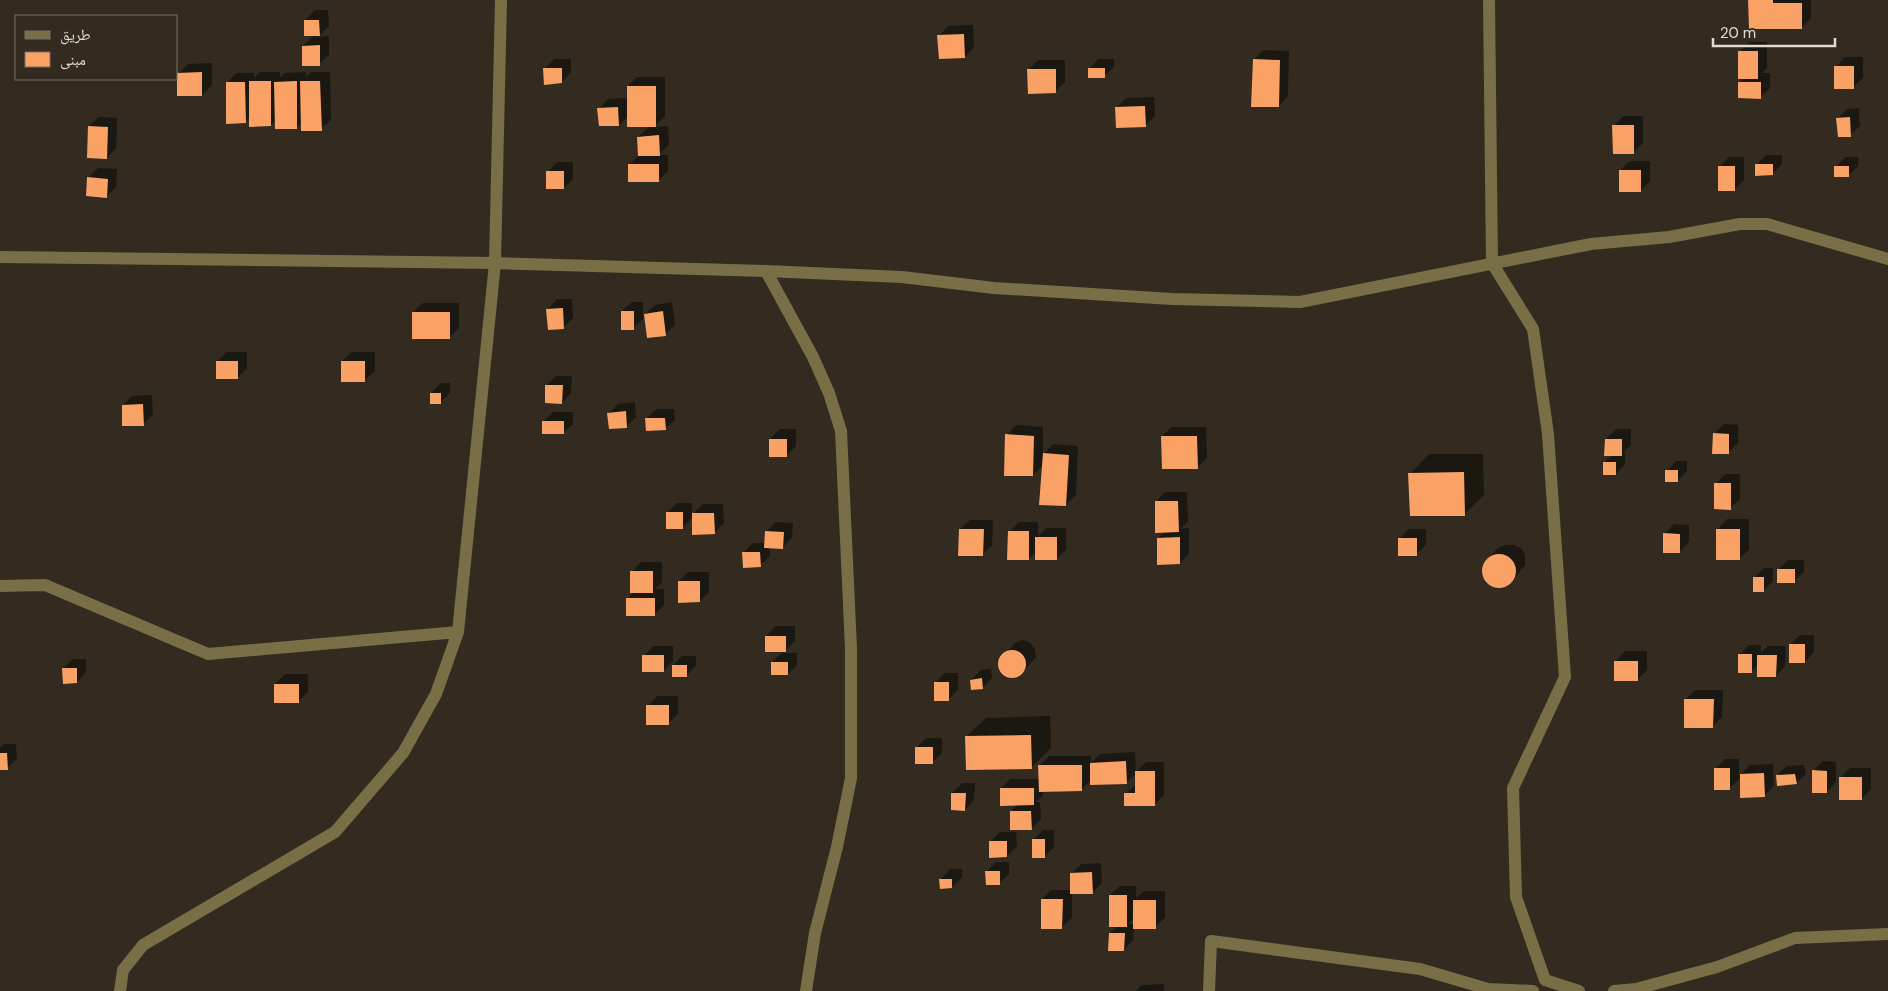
<svg xmlns="http://www.w3.org/2000/svg" width="1888" height="991" viewBox="0 0 1888 991" font-family="'DM Sans','Noto Naskh Arabic',sans-serif">
	<style>
		.shadow { fill: #0007; fill-rule: evenodd }
		.building { fill: #faa266 }
		.lines { fill: none; stroke-linecap: round; stroke-linejoin: round }
		.minor { stroke: #786f47; stroke-width: 12 }
	</style>
	<rect width="100%" height="100%" fill="#332b20"/>
	<path class="shadow" d="M1750,0H1811V18L1801,28Z
		M315,10H328L329,26L318,37L329,36V55L319,64L303,46L314,35L305,20Z
		M973,25L974,47L965,57L939,36L948,26Z
		M1749,42H1767V68L1762,73H1770V88L1760,97L1740,82L1744,78L1740,52Z
		M1263,50L1289,51L1288,96L1279,106L1254,60Z
		M1845,57H1863V78L1853,87L1836,67Z
		M554,59H571V72L562,82L544,69Z
		M1098,59H1114V67L1104,76L1089,69Z
		M1038,60H1065V82L1055,92L1029,69Z
		M212,63V85L202,95L179,74L188,64Z
		M260,72H280V78L285,73L306,72V77L311,72H330L331,120L321,129L302,122L297,127L276,120L271,125L250,117L245,122L227,83L236,73H254V78Z
		M637,77H665V116L654,127L668,126L669,145L658,155H668V171L658,181L629,165L639,155L638,137L650,126L628,116L619,125L599,109L608,99L628,98V86Z
		M1154,97L1155,116L1145,126L1117,107L1126,98Z
		M1859,108L1860,126L1850,135L1838,118L1847,109Z
		M1623,116H1643V143L1634,152L1614,126Z
		M99,117L117,118L116,148L107,158L89,126Z
		M1766,155H1782V164L1772,174L1756,165Z
		M1729,157H1744V180L1734,190L1720,166Z
		M1845,157H1858V166L1848,176L1836,167Z
		M1630,161H1650V181L1640,191L1620,170Z
		M557,162H573V179L564,188L548,172Z
		M98,168L117,169L116,187L107,196L88,178Z
		M557,299H572L573,318L563,328L548,309Z
		M632,302H643V319L633,328L622,311Z
		M672,302L675,325L665,334L645,314L655,305Z
		M423,303H459V328L449,338L413,312Z
		M227,352H247V368L237,378L217,361Z
		M352,352H375V371L365,380L342,361Z
		M556,376H572L571,393L562,403L546,386Z
		M441,383H450V393L440,403L431,393Z
		M152,395L153,415L143,424L123,405L132,396Z
		M635,402L636,417L627,426L609,413L618,404Z
		M656,409H674L675,420L665,429L646,419Z
		M553,412H573V424L563,433L544,421Z
		M1724,424L1738,425V443L1728,453L1714,434Z
		M1016,425L1043,427V455L1053,444L1078,446L1076,495L1066,505L1043,465L1033,475L1007,435Z
		M1172,427H1206L1207,458L1197,468L1162,436Z
		M780,429H796V446L786,456L770,439Z
		M1616,429H1631V445L1623,453H1625V464L1616,474L1604,463L1612,455L1606,439Z
		M1429,454H1483L1484,495L1465,514L1410,474Z
		M1676,461H1687V471L1677,481L1667,471Z
		M1725,474H1740V499L1730,508L1716,484Z
		M1165,492H1187L1188,521L1181,529L1189,528V554L1180,563L1158,539L1165,531L1156,502Z
		M677,503H692V515L703,504H723L724,523L714,533L693,517L682,528L668,512Z
		M1727,519H1749V550L1739,559L1718,529Z
		M970,520H993L992,545L982,555L960,529Z
		M776,522L793,523L792,538L782,548L770,547V556L760,566L743,553L753,543H766V532Z
		M1019,522H1038V536L1046,528H1066V550L1056,559L1037,551L1028,559L1009,532Z
		M1674,524L1689,525V542L1679,552L1664,534Z
		M1409,529H1426V545L1416,554L1399,539Z
		M1506,545H1514L1522,549L1525,556V565L1511,582L1503,586H1495L1487,582L1483,574L1484,566L1488,558L1498,548Z
		M1788,560H1804V572L1794,581L1778,570Z
		M641,562H662V582L655,589H664V605L654,615L627,599L634,592L632,572Z
		M1764,568H1773V581L1764,590L1754,578Z
		M688,572H709V592L700,601L679,581Z
		M776,626H795V641L783,653H797V665L788,674L772,662L784,651L766,636Z
		M1800,635H1814V652L1805,662L1791,644Z
		M1022,640L1030,642L1035,649L1036,657L1021,674L1013,677L1005,674L999,668V660L1015,643Z
		M1749,645H1761V653L1768,646H1786L1785,666L1776,676L1758,665L1751,672L1740,654Z
		M653,646H673V661L663,671L644,656Z
		M1625,651H1647V670L1637,680L1616,661Z
		M682,656H696V666L686,676L673,665Z
		M73,659H86V672L77,682L63,668Z
		M991,669L992,678L982,688L971,680L981,670Z
		M945,673H958V690L948,700L935,683Z
		M285,674H308V692L298,701L275,684Z
		M1695,690H1723L1722,717L1713,726L1685,700Z
		M657,696H678V714L668,724L648,706Z
		M1050,716L1051,748L1031,768L966,737L986,718Z
		M926,738H942V753L932,763L916,748Z
		M4,744H16L17,759L7,768H0V748Z
		M1135,752L1136,772L1146,762H1164V795L1154,805L1125,794L1137,784V773L1126,783L1091,780L1081,790L1043,791V795L1036,802H1040L1041,819L1031,829L1011,811L1018,804L1001,788L1010,779H1040L1039,766L1049,756H1091V763L1100,754Z
		M1725,759H1739V776L1750,765L1773,764L1774,786L1765,795L1741,777L1729,789L1716,769Z
		M1823,761L1836,762V782L1827,792L1813,771Z
		M1804,765L1806,774L1796,783L1777,775L1787,766Z
		M1850,768H1871V789L1862,799L1840,778Z
		M962,783H975L974,800L965,810L952,793Z
		M1043,830H1054V847L1045,856L1033,840Z
		M1000,832H1016L1017,846L1007,856L990,842Z
		M996,862H1009V874L999,883L986,872Z
		M1101,863L1102,883L1092,893H1072V918L1062,927L1042,899L1051,890H1071V874L1081,864Z
		M950,869H962V877L952,887L941,879Z
		M1120,886H1136V898L1144,891H1165V918L1155,927H1134L1133,940L1124,950L1110,933L1118,925L1110,895ZM1134,918V924H1128Z
		M1164,984V991H1136L1142,985Z"/>
	<path class="building" d="M1748,0H1773V3H1802V29H1749Z
		M304,20H319L320,36H304Z
		M964,34L965,58L939,59L937,35Z
		M320,45V66H302V46Z
		M1738,51H1758V79H1738Z
		M1253,59L1280,60L1279,107H1251Z
		M1834,66H1854V89H1834Z
		M543,68H562V83L544,85Z
		M1088,68H1105V78H1088Z
		M1027,69H1056V93L1028,94Z
		M202,72V96H177V73Z
		M249,81H271V126L249,127Z
		M297,81V129H275L274,82Z
		M300,81H320L322,131H301Z
		M226,82H245L246,123L226,124Z
		M1738,82H1761V99L1738,98Z
		M627,86H656V127H627Z
		M1145,106L1146,127L1116,128L1115,107Z
		M618,107L619,126H599L597,108Z
		M1850,117L1851,137H1838L1836,118Z
		M1612,125H1634V154H1613Z
		M88,126L108,127L107,159L87,158Z
		M659,135L660,156H638L637,137Z
		M628,164H659V182H628Z
		M1755,164H1773V175L1755,176Z
		M1718,166H1735V191H1718Z
		M1834,166H1849V177H1834Z
		M1619,170H1641V192H1619Z
		M546,171H564V189H546Z
		M87,177L108,179L107,198L86,196Z
		M563,308L564,329L548,330L546,309Z
		M621,311H634V330H621Z
		M663,311L666,336L647,338L644,314Z
		M412,312H450V339H412Z
		M216,361H238V379H216Z
		M341,361H365V382H341Z
		M545,385H563L562,404L545,403Z
		M430,393H441V404H430Z
		M143,404L144,426H122V405Z
		M626,411L627,428L609,429L607,413Z
		M645,418H665L666,430L646,431Z
		M542,421H564V434H542Z
		M1713,433L1729,434V454H1712Z
		M1005,434L1034,436L1033,476H1004Z
		M1161,436H1197L1198,469H1162Z
		M769,439H787V457H769Z
		M1605,439H1622V456H1604Z
		M1043,453L1069,455L1066,506L1039,505Z
		M1603,462H1616V475H1603Z
		M1665,470H1678V482H1665Z
		M1464,472L1465,516H1410L1408,473Z
		M1714,483H1731V510L1714,509Z
		M1155,501H1178L1179,532L1155,533Z
		M666,512H683V529H666Z
		M692,513H714L715,534L692,535Z
		M959,529H984L983,556H958Z
		M1716,529H1740V560H1716Z
		M765,531L784,532L783,549L764,548Z
		M1008,531H1029V560H1007Z
		M1663,533L1680,534V553H1663Z
		M1035,537H1057V560H1035Z
		M1180,537V564L1157,565V538Z
		M1398,538H1417V556H1398Z
		M742,552H760L761,567L743,568Z
		M1482 571a17 17 0 1 1 34 0a17 17 0 1 1-34 0Z
		M1777,569H1795V583H1777Z
		M630,571H653V593H630Z
		M1753,577H1764V592H1753Z
		M678,581H700V602L678,603Z
		M626,598H655V616H626Z
		M765,636H786V652H765Z
		M1789,644H1805V663H1789Z
		M998 664a14 14 0 1 1 28 0a14 14 0 1 1-28 0Z
		M1738,654H1752V673H1738Z
		M642,655H664V672H642Z
		M1757,655H1777L1776,677H1757Z
		M1614,661H1638V681H1614Z
		M771,662H788V675H771Z
		M672,665H687V677H672Z
		M62,668H77V683L63,684Z
		M982,678L983,689L971,690L970,680Z
		M934,682H949V701H934Z
		M274,684H299V703H274Z
		M1684,699H1714L1713,728H1684Z
		M646,705H669V725H646Z
		M1031,735L1032,769L966,770L965,736Z
		M915,747H933V764H915Z
		M0,753H7L8,770H0Z
		M1126,761L1127,784L1090,785V763Z
		M1038,765H1082V791L1039,792Z
		M1714,768H1730V790H1714Z
		M1812,770L1827,771V793H1812Z
		M1135,771H1155V806H1124V793H1135Z
		M1764,773L1765,797L1740,798V774Z
		M1795,774L1797,784L1777,786L1776,775Z
		M1839,777H1862V800H1839Z
		M1000,788H1034V805L1000,806Z
		M951,793H966L965,811L951,810Z
		M1010,811H1031L1032,830H1010Z
		M1032,839H1045V858H1032Z
		M989,841H1007V857L989,858Z
		M985,871H1000V885H986Z
		M1092,872L1093,894H1070V873Z
		M939,879H952V888L940,889Z
		M1109,895H1127V927H1109Z
		M1041,899H1063L1062,929H1041Z
		M1133,900H1156V929H1133Z
		M1109,933H1125L1124,951H1108Z"/>
	<g class="lines">
		<path class="minor" d="M1489,0L1492,263L1533,329L1548,434L1565,677L1513,788L1516,897L1545,980L1579,991
			M0,257L495,263L766,271L902,277L994,288L1172,299L1300,302L1591,244L1669,237L1740,224H1767L1888,259
			M766,271L813,357L829,393L841,431L851,648V778L837,847L815,933L806,991
			M0,586L45,585L208,654L458,632
			M120,991L123,970L143,945L335,832L403,753L436,694L458,632L495,263L501,0
			M1209,991L1211,941L1420,969L1488,989L1533,991
			M1614,991L1636,989L1717,967L1795,938L1888,934"/>
	</g>
	<rect x="15" y="15" width="162" height="65" fill="#332b20" stroke="#787168"/>
	<rect x="25" y="31" width="25" height="8" fill="#786f47" stroke="#787168"/>
	<text x="60" y="40" font-size="15" fill="#e0dbd4">طريق</text>
	<rect x="25" y="52" width="25" height="15" fill="#faa266" stroke="#787168"/>
	<text x="60" y="65" font-size="15" fill="#e0dbd4">مبنى</text>
	<path d="M1713 38v8h122v-8" fill="none" stroke="#e0dbd4" stroke-width="2.5"/>
	<text x="1720" y="38" font-size="15" fill="#e0dbd4" stroke="#332b20" stroke-width="4" paint-order="stroke">20 m</text>
</svg>
